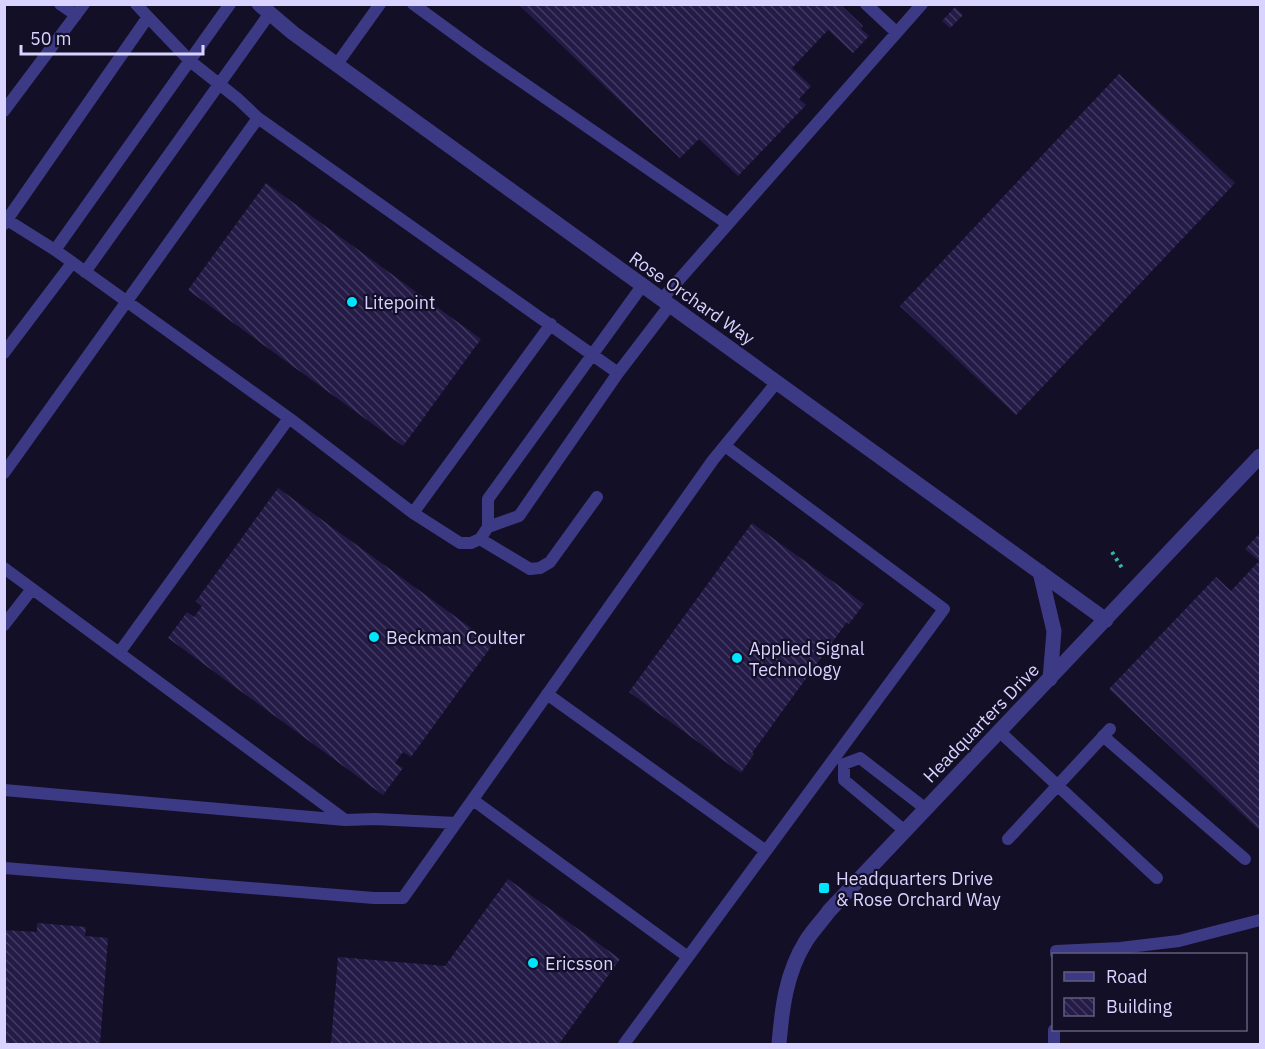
<svg xmlns="http://www.w3.org/2000/svg" width="1265" height="1049" viewBox="0 0 1265 1049" font-family="'IBM Plex Sans',sans-serif">
	<style>
		.building { fill: url(#building-back-hatch) }
		.lines { fill: none; stroke-linecap: round; stroke-linejoin: round }
		.path { stroke: #2fb8b0; stroke-width: 4; stroke-dasharray: 3 4.5; stroke-linecap: butt }
		.service { stroke: #3d3a85; stroke-width: 12 }
		.tertiary { stroke: #3d3a85; stroke-width: 15 }
		.poi-dot { fill: #00e5ff; stroke: #130f26; stroke-width: 2 }
		.labels { text-anchor: middle; dominant-baseline: central; stroke-width: 4.5; stroke-linejoin: round; paint-order: stroke }
		.street-label { font-size: 18px; fill: #d9d4ff; stroke: #130f26 }
		.poi-label { font-size: 18px; fill: #d9d4ff; stroke: #130f26; text-anchor: start }
	</style>
	<defs>
		<pattern id="building-back-hatch" width="6" height="6" patternUnits="userSpaceOnUse" patternTransform="scale(1.5)"><rect width="6" height="6" fill="#241b47"/><path d="M-1 5l2 2M0 0l6 6M5-1l2 2" fill="none" stroke="#433b63"/></pattern>
	</defs>
	<rect width="100%" height="100%" fill="#130f26"/>
	<path class="building" d="M518,4H840L863,26L861,29L869,36L853,53L828,30L792,68L811,86L799,99L806,105L738,176L699,139L680,158Z
		M955,7L963,15L950,28L942,21Z
		M1119,74L1235,183L1016,415L900,306Z
		M266,183L481,339L403,446L188,290Z
		M278,488L493,644L411,757L403,752L395,763L403,768L383,795L168,638L187,612L194,617L202,606L196,601Z
		M752,523L864,604L849,624L847,622L752,753L754,754L741,773L629,692Z
		M1260,533V831L1109,689L1216,577L1231,591L1259,561L1245,549Z
		M508,879L620,959L559,1044H331L338,957L445,966Z
		M37,923L86,927L85,936L108,938L100,1044H4V930L37,932Z"/>
	<g class="lines">
		<path class="path" d="M1112,552L1122,568"/>
		<path class="service" d="M60,4L76,15
			M413,4L483,55L728,224
			M866,4L896,32
			M337,64L380,4
			M4,111L84,4
			M258,118L618,373
			M4,218L55,250L289,418L413,513L460,543H471L480,539L488,527
			M4,224L148,17L136,4
			M55,250L230,4
			M85,272L270,13
			M642,286L488,499V527L519,516L618,373L670,305
			M662,299L922,4
			M4,353L72,263
			M4,473L258,118L238,99L190,61L148,17
			M413,513L551,324
			M480,539L530,569L540,568L550,562L597,497
			M4,568L344,819
			M4,625L32,589
			M119,653L289,418
			M547,694L766,851
			M1000,732L1157,878
			M1103,736L1245,859
			M844,764L860,758L926,809
			M844,764V780L905,831
			M4,790L345,820L375,819L456,823
			M473,800L688,957
			M1008,839L1110,729
			M4,868L374,898H403L713,460L777,382
			M1056,954V951L1120,948L1179,941L1260,920
			M624,1044L944,609L725,446
			M1054,1044V1030"/>
		<path class="tertiary" d="M259,4L293,33L1106,620
			M1040,572L1054,631L1050,679
			M779,1044C782,1008 786,973 806,941C812,931 822,921 829,911L1260,456"/>
	</g>
	<g class="poi-dot">
		<circle cx="352" cy="302" r="6"/>
		<circle cx="374" cy="637" r="6"/>
		<circle cx="737" cy="658" r="6"/>
		<rect x="818" y="882" width="12" height="12" rx="3"/>
		<circle cx="533" cy="963" r="6"/>
	</g>
	<g class="labels">
		<g class="street-label">
			<text transform="translate(692 298) rotate(35)">Rose Orchard Way</text>
			<text transform="translate(981 723) rotate(-46)">Headquarters Drive</text>
		</g>
		<g class="poi-label">
			<text x="364" y="302">Litepoint</text>
			<text x="386" y="637">Beckman Coulter</text>
			<text x="749" y="648">Applied Signal<tspan x="749" dy="21">Technology</tspan></text>
			<text x="836" y="878">Headquarters Drive<tspan x="836" dy="21">&amp; Rose Orchard Way</tspan></text>
			<text x="545" y="963">Ericsson</text>
		</g>
	</g>
	<rect width="1265" height="1049" fill="none" stroke="#d9d4ff" stroke-width="12"/>
	<rect x="1052" y="953" width="195" height="78" fill="#130f26" stroke="#625e7d" stroke-width="1.5"/>
	<rect x="1064" y="972" width="30" height="9" fill="#3d3a85" stroke="#625e7d" stroke-width="1.5"/>
	<text x="1106" y="983" font-size="18" fill="#d9d4ff">Road</text>
	<rect x="1064" y="998" width="30" height="18" fill="url(#building-back-hatch)" stroke="#625e7d" stroke-width="1.5"/>
	<text x="1106" y="1013" font-size="18" fill="#d9d4ff">Building</text>
	<path d="M21 45v9h182v-9" fill="none" stroke="#d9d4ff" stroke-width="3"/>
	<text x="30" y="45" font-size="18" fill="#d9d4ff" stroke="#130f26" stroke-width="4.5" paint-order="stroke">50 m</text>
</svg>
